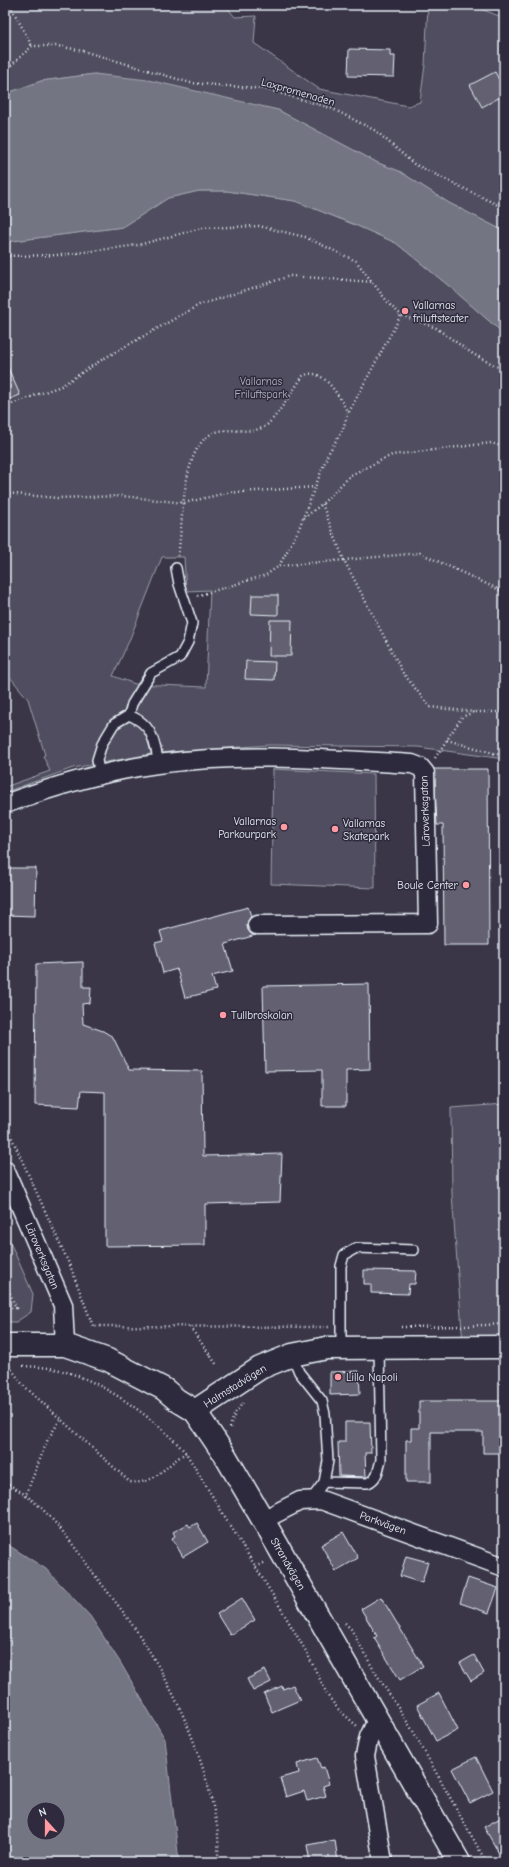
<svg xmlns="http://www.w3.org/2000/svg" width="509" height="1867" viewBox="0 0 509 1867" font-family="'Comic Neue',sans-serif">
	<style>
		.green { fill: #504e5f; stroke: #9ca0ac; fill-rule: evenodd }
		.water { fill: #737482; stroke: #a2a6b1; fill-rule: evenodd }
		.building { fill: #636171; stroke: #e8f1f8 }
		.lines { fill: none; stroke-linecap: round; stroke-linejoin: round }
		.service-casing { stroke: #e8f1f8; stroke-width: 12 }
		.minor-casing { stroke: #e8f1f8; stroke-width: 21 }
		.tertiary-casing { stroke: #e8f1f8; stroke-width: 25 }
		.secondary-casing { stroke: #e8f1f8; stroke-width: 25 }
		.path { stroke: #e8f1f8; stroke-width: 2.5; stroke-dasharray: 1 3; stroke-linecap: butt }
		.service { stroke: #2f2a3d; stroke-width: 9 }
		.minor { stroke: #2f2a3d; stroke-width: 18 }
		.tertiary { stroke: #2f2a3d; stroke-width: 22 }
		.secondary { stroke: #2f2a3d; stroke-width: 22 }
		.poi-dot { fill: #ff9aa2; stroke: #2f2a3d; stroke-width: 1.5 }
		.labels { text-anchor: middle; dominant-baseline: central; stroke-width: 3; stroke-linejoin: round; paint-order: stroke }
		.street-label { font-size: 11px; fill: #e8f1f8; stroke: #2f2a3d }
		.poi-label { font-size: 11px; fill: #e8f1f8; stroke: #2f2a3d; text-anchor: start }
		.park-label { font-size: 11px; fill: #b3b8c2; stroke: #2f2a3d }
	</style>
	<rect width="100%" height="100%" fill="#3a3648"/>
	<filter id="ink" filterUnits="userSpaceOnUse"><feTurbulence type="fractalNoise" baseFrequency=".025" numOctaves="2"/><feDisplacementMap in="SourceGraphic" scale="8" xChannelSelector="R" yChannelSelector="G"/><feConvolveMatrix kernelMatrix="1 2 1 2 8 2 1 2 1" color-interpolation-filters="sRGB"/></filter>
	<g filter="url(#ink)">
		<path class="green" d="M5,5H225L235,17L256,16L254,43L319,89L408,106L420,102L425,65L428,5H471L504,18V231L449,203L399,171L378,163L278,110L95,74L41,81L5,94Z
			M199,191H227L295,201L353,224L396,243L449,286L504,334V759L418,747L269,745L156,753L73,768L5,792V787L50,771L43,756L45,755L28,699L5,671V242L123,227L168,198ZM162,557H184L186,591L210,590L206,687L135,684L113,676L129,641Z
			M273,769L374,774L375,888L271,884Z
			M504,1104V1357H464L452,1194L451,1108Z
			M5,1231L33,1294L31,1312L16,1322H5Z"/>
		<path class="water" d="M94,74L148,80L278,110L378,163L399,171L449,203L504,231V334L449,286L396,243L353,224L295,201L227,191H199L168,198L123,227L5,242V94L41,81Z
			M5,1543L46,1569L90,1616L120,1662L165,1739L179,1862H5ZM34,1809H58V1833H34Z"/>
		<path class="building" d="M349,49L390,50V56H395L394,77L348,76Z
			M495,72L504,89V95L482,107L470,85Z
			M5,361L20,395L5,401Z
			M252,595H278V615L251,614Z
			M270,620H292L291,656H269Z
			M246,661L275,662L274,680L245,679Z
			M434,769H488L489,945H444L443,825H437Z
			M5,868H36L35,916L5,915Z
			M248,907L251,916L247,925L248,930L251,934L256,935L225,944L233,971L212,976L216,990L185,998L177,969L163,973L155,943L163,941L160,931Z
			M83,962V987H91L90,1003L82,1004L83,1024L103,1031L113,1037L129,1070L202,1071L203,1156L282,1154L280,1202L205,1204V1245L105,1246V1092L81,1091L79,1107L35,1105L36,964Z
			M369,984L370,1069L346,1070V1106H322V1070L265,1071L263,986Z
			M364,1270L416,1271L415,1284H409L408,1294L371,1293V1284H364Z
			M359,1371L360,1394L330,1395V1372Z
			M419,1401H504V1453H483V1432H431V1482H406V1440H411V1428H419Z
			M345,1422H370L371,1453H365L366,1477L339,1476L338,1442H345Z
			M197,1523L208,1542L183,1557L172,1538L175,1536L173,1532L188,1524L190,1527Z
			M343,1532L358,1558L336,1571L321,1545Z
			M406,1556L428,1562L422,1583L400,1576Z
			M468,1578L498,1588L489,1613L460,1603Z
			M381,1597L423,1666L400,1680L374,1638L377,1636L361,1609Z
			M242,1598L255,1620L230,1635L217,1614Z
			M474,1655L484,1673L471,1681L460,1663Z
			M265,1670L271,1682L253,1691L247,1679Z
			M293,1685L300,1700L272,1712L264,1694L282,1686L283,1689Z
			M439,1693L458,1730L436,1741L417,1705Z
			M476,1757L493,1791L470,1803L452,1769Z
			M317,1758L321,1768L324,1767L329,1784L323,1786L326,1796L307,1801L304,1791L286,1797L280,1778L299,1773L297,1764Z
			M504,1816V1862L484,1827Z
			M335,1840L338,1862H310L307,1845Z"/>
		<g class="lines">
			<g class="service-casing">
				<path id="service" d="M129,715C153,725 154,740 159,764
					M100,776L97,760L102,744L114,724L129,715L132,704L151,673L180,657L188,642L192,623L179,584L176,568
					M341,1348V1266L344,1255L356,1248L414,1250
					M292,1355L299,1372L322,1401L325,1414L328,1461L324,1482L310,1501
					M324,1482L368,1483C378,1478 378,1470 381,1460L379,1348"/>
			</g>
			<g class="minor-casing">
				<path id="minor" d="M5,804C54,786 105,771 157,764C242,752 327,759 412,764L420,767L425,773L428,924L257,925
					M5,1170L63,1305L65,1345
					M263,1520L300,1501L321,1500L504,1567
					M378,1718L369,1737L365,1756L383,1862"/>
			</g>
			<g class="tertiary-casing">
				<path id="tertiary" d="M195,1411L226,1457L263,1520L459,1862"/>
			</g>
			<g class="secondary-casing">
				<path id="secondary" d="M5,1345H65L108,1360L164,1389L177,1400L195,1411L260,1368L292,1355L327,1348L504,1347"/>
			</g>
			<path class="path" d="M10,5L32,46
				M5,71L32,46H58L83,51L191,83L265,89L331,108L376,131L414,164L504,208
				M5,256L61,255L138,245L202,228L259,226L305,237L356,261L390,305L401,315L436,328L473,354L504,370
				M5,408L14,403L61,386L103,359L199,305L290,276L373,282
				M349,412L401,315
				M5,493L57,498L122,496L184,503L226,493L315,487
				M322,504L344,560L420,553L504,592
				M304,518L322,504L351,475L392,455L491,443L504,447
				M178,556C183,525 181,455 208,436C224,424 246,436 264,427C274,422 295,387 303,376C323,365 340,398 348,413L343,429L328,454L298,531L279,566L266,575L197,596
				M279,566L344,560L403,673L430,707L474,712
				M447,740L504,756
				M435,758L462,717L474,712H504
				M5,1123L71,1268L93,1326L330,1327
				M5,1282L16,1308H5
				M190,1327L217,1365
				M401,1327L464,1326L504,1324
				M7,1363L23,1385L130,1482C155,1486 167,1463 186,1453
				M23,1366C37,1367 50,1367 63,1371C105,1382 157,1420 186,1453L280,1607L307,1653L328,1696L338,1709L357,1726
				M230,1428C232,1418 236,1411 243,1403
				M5,1483C44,1501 69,1539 93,1573C110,1595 128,1617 143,1641C179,1697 205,1760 217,1826C219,1837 218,1850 218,1862
				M25,1497L48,1439L60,1420
				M256,1567L266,1562
				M345,1623L351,1629L375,1672L413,1731L486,1862"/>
			<use href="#service" class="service"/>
			<use href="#minor" class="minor"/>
			<use href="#tertiary" class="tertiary"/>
			<use href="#secondary" class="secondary"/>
		</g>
	</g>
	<g class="poi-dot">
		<circle cx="405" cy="311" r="4"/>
		<circle cx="284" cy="827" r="4"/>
		<circle cx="335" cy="829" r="4"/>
		<circle cx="466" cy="885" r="4"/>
		<circle cx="223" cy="1015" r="4"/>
		<circle cx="338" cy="1377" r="4"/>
	</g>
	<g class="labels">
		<g class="street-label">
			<text transform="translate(298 92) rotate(16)">Laxpromenaden</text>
			<text transform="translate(425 811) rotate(-92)">Läroverksgatan</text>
			<text transform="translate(42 1256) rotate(67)">Läroverksgatan</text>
			<text transform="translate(235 1386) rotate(-32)">Halmstadvägen</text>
			<text transform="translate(383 1523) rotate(20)">Parkvägen</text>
			<text transform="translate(288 1564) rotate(60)">Strandvägen</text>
		</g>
		<g class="poi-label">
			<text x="413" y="305">Vallarnas<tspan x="413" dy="13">friluftsteater</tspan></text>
			<text x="276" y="821" text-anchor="end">Vallarnas<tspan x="276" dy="13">Parkourpark</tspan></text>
			<text x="343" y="823">Vallarnas<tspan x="343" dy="13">Skatepark</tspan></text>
			<text x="458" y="885" text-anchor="end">Boule Center</text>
			<text x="231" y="1015">Tullbroskolan</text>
			<text x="346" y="1377">Lilla Napoli</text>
		</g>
		<g class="park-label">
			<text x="261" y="381">Vallarnas<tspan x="261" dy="13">Friluftspark</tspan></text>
		</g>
	</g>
	<rect width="509" height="1867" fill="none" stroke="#2f2a3d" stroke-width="20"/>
	<rect x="10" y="10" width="489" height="1847" fill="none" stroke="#e8f1f8" stroke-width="1.5" filter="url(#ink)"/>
	<g transform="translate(46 1821) rotate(339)"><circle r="19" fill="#2f2a3d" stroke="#797a88"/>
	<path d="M0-3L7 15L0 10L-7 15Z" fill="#ff9aa2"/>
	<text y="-6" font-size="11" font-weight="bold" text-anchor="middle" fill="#e8f1f8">N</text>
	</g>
</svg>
